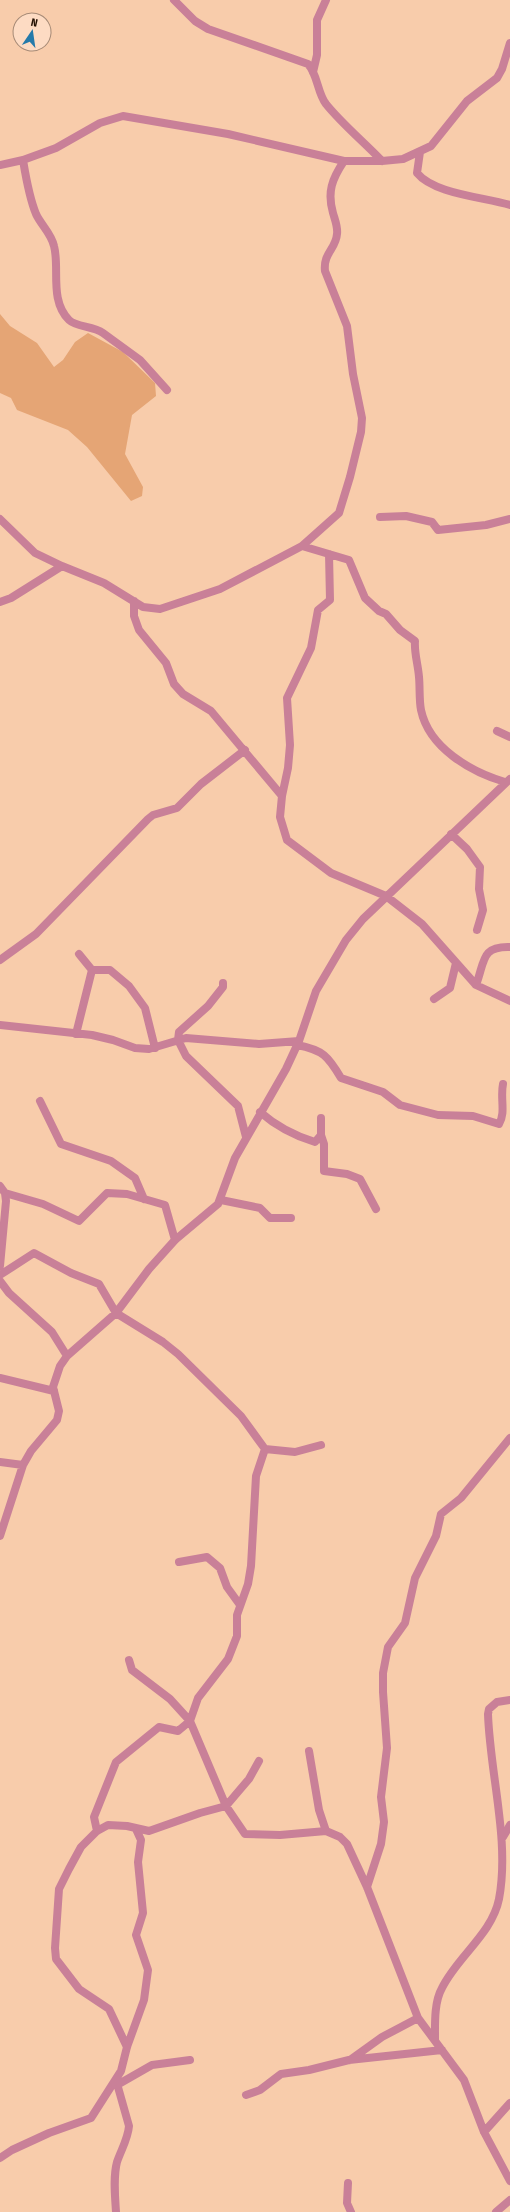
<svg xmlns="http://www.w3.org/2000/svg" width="510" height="2212" viewBox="0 0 510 2212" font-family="'Fira Sans Condensed',sans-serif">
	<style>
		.grass { fill: #e5a575 }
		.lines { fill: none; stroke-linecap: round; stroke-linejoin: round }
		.minor { stroke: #c98098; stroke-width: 8 }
	</style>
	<rect width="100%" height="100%" fill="#f8ccab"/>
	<path class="grass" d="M0,314L10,326L37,343L54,367L63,360L75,342L88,333L123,352L155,383L156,396L132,415L125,454L143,487L142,496L131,501L87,447L68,430L17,410L11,398L0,393Z"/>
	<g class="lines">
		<path class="minor" d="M174,0L195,21L208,29L308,64C318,75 317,92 326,104C342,124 364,142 382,161
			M313,72L317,55V20L326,0
			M420,152L417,173C434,194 484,197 510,205
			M23,160C26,178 29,197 36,214C41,225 51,233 54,246C60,268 49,300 69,320C76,327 93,326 103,333L140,360L167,390
			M0,165L23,160L56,148L100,123L123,116L228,134L344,161H382L403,159L431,146L467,101L497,78L502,69L510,43
			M380,517L406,516L432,522L438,530L486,525L510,519
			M0,519L35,553L62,566
			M302,546L349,560L365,598L379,611L386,614L400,630L415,641C414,653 418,664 419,677C420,687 419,700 421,710C429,748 471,772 505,782
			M134,601V616L139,630L166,663L174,684L183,694L211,711L282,796L280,817L287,840L331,873L386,896L422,924L476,985L510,1001
			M0,602L11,598L62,566L104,583L143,607L160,609L220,589L302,546L339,513L350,477L361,432L362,418L353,374L347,326L325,271C323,253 336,249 337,234C338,227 335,220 333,213C327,192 332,179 344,161
			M497,731L510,737
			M282,796L288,768L290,745L287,698L311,648L318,610L330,600L329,554
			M451,834L467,849L480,867L479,889L483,910L477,930
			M79,954L92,970H110L129,986L145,1008L155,1048
			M0,960L36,934L148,819L153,815L177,808L201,784L245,750
			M223,983V987L208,1006L179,1032L178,1040L186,1056L238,1106L246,1137
			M476,985C485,961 481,946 510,947
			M434,999L450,988L456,963
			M0,1025L92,1035L113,1040L135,1048L149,1049L186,1038L259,1044L299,1041
			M76,1034L92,970
			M297,1045C323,1050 328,1056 341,1078L383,1092L400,1105L438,1115L473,1116L499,1124C506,1113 500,1098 503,1084
			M40,1101L61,1144L111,1161L135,1178L144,1199
			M260,1112C276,1126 295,1136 315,1142L321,1135V1118
			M321,1135L324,1144V1171L347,1174L360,1179L376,1209
			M0,1186L5,1193L6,1201L0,1266
			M5,1193L43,1204L79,1221L107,1193L127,1194L165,1205L175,1240
			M221,1200L260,1208L270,1218H291
			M0,1275L34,1253L71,1273L99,1284L116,1313L163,1342L178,1354L241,1416L265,1449L295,1452L321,1445
			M0,1281L9,1293L52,1332L67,1356
			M0,1378L54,1391
			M0,1462L23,1465
			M0,1536L23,1465L31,1451L57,1420L59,1411L53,1387L60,1366L67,1356L116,1313L149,1269L175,1240L218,1204L235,1158L286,1069L299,1041L316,991L346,940L363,919L510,779
			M179,1562L207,1557L220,1568L227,1587L240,1605
			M129,1660L132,1670L170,1699L190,1721L226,1806L245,1834L280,1835L326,1831L340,1837L347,1844L367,1887L418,2018L464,2080L484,2132L510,2181
			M309,1751L319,1810L326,1831
			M97,1831L94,1817L116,1762L159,1727L178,1731L190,1721L198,1698L228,1659L237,1636V1615L248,1584L251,1566L256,1476L265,1449
			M503,1837L510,1825
			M367,1887L381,1844L384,1822L381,1797L387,1748L383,1692V1673L388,1647L405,1623L415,1578L436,1536L441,1514L461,1498L510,1438
			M435,2039C435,2024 434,2002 442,1988C457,1957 492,1934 499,1899C510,1841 490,1774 488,1714L489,1709L497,1702L510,1700
			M127,2047L109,2009L79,1989L56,1959L55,1948L59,1889L69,1869L81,1847L97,1831L108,1825L127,1826L149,1831L200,1813L226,1806L249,1779L259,1761
			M350,2060L382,2037L418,2018
			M116,2080L129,2126C128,2139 121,2150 117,2162C113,2177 115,2196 116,2212
			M117,2085L152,2065L190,2060
			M246,2095L260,2090L281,2074L309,2070L349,2060L442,2050
			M484,2132L510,2103
			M0,2158L12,2150L49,2133L91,2118L121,2071L127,2047L144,2000L148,1970L136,1935L143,1913L138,1862L141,1840L136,1829
			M348,2183L347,2203L351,2212
			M496,2212L510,2200"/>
	</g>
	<g transform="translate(32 32) rotate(13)"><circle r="19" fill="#fddbc3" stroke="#a68a76"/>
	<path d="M0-3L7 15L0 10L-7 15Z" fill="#257aaa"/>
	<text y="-6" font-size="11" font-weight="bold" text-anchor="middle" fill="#241103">N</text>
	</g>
</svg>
